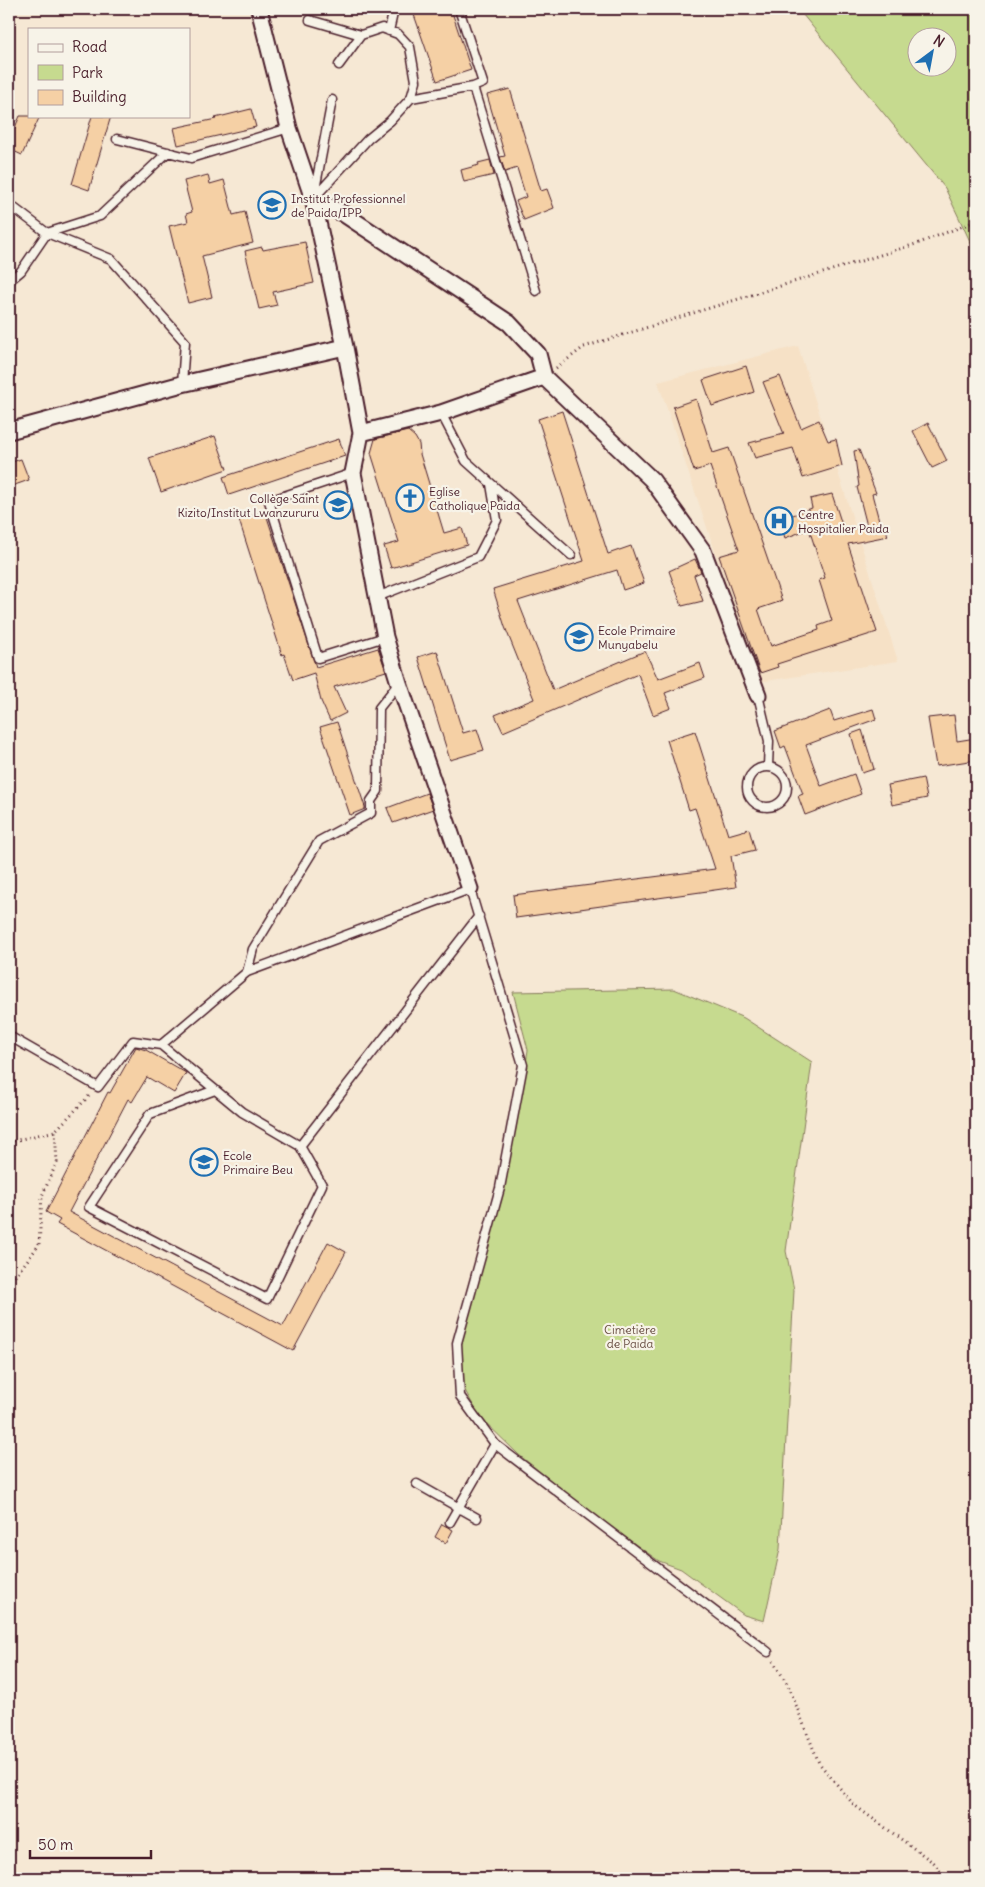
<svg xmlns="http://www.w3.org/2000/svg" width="985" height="1887" viewBox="0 0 985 1887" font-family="Delius,sans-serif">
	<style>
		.built { fill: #f6e1c6 }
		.green { fill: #c6da8f; stroke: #887c5d; fill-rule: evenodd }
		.building { fill: #f5d0a5; stroke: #4a1f2b }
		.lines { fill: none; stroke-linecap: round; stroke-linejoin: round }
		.service-casing { stroke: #4a1f2b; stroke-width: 11 }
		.minor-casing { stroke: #4a1f2b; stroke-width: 19 }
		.path { stroke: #4a1f2b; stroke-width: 3; stroke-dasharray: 1 4; stroke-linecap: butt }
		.service { stroke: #f7f3e8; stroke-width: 8 }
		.minor { stroke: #f7f3e8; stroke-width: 15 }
		.labels { text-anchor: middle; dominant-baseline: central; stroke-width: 4.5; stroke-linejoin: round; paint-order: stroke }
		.poi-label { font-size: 12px; fill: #4a1f2b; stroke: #f7f3e8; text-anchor: start }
		.park-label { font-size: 12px; fill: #694e44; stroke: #f7f3e8 }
	</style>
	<rect width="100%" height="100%" fill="#f6e8d4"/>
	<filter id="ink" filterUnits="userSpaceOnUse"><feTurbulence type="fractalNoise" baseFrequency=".02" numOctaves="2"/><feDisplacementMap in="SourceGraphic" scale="10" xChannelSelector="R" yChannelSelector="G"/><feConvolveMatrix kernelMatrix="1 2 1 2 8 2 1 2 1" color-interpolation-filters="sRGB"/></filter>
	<g filter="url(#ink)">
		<path class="built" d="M798,346L898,661L759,682L658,382Z"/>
		<path class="green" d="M798,9H976V254L945,188ZM918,38H948V68H918Z
			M674,989L744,1018L812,1062L786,1251L794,1290L780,1549L764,1621L744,1615L681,1569L659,1561L601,1520L519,1455L479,1416L461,1383V1346L516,1128L528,1050L513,992Z"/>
		<path class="building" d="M412,9H451L471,70L437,81Z
			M510,89L541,191L547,189L554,208L524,220L516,201L526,197L517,168L505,172L500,157L505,156L487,95Z
			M251,109L256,127L178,145L174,128L216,119L215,118Z
			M20,116H40L22,155L9,149V141Z
			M92,116H111L89,190L72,184Z
			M490,160L494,175L464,182L461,170L479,165L478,163Z
			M208,175L210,184L224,180L233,215L245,212L253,243L202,256L212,297L188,303L169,226L188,222L186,214L192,212L184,181Z
			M305,242L314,283L273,292L277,305L259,309L245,251L262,247L263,250Z
			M746,366L754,392L712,406L703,380Z
			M780,376L801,428L819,420L828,441L836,439L842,466L803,478L793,448L755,458L749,443L784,434L763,382Z
			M696,399L713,453L729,448L782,601L758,609L771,646L819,630L818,626L832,621L819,580L825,578L809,529L785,538L779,520L812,508L810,499L832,494L844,531L867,526L857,487L859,486L854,451L859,450L876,493L872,494L880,524L884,523L888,536L848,544L877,632L777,664L778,667L760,673L719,556L739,550L710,466L694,471L673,407Z
			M562,411L608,554L631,546L644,583L623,590L617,570L518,601L553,690L645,651L658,679L700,663L705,678L665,693L671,708L653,715L638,674L503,732L495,715L534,699L505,627L493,589L584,561L538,419Z
			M928,423L947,461L932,468L913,431Z
			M408,431L415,437L419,444L420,454L444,533L462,528L467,545L391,568L384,546L399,542L371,453L375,439Z
			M215,436L227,469L161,492L149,458Z
			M339,439L345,456L229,495L223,477Z
			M21,459L29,480L9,487V463Z
			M265,511L316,667L378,648L386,671L334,687L346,713L330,721L321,701L314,673L293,680L284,654L282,655L239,520Z
			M695,559L701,572L694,575L703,601L682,606L669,571Z
			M437,651L463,733L477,729L484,750L450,760L418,657Z
			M873,709L876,719L806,745L821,786L854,774L861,794L805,815L798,796L803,794L785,746L781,748L775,731L830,710L834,721Z
			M954,715L957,741L976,738V760L936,766L928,718Z
			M337,722L365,807V809L350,815L320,727Z
			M862,730L874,769L862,773L851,734Z
			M695,731L728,835L749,829L755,850L731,856L736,887L516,918L513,895L715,869L695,808L689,810L667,740Z
			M923,778L927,798L892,805L888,785Z
			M427,793L433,809L393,823L387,808Z
			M136,1047L146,1050L186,1073L174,1093L147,1077L132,1102L128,1099L69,1212L283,1326L328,1242L346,1252L293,1351L57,1224L60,1220L46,1212L108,1092L110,1093Z
			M442,1524L453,1530L446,1543L435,1537Z"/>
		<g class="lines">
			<g class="service-casing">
				<path id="service" d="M459,9L483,83L473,87
					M310,20L361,35
					M389,31L394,9
					M411,98L473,87L536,291
					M117,139L191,158L289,128
					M314,195L332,100
					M313,199L368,139L390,121L411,98L416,81L410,47L398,34L382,28L361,35L339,65
					M9,204L47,233L111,259L185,342L182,384
					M9,281L21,271L47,233L100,216L168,152
					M441,413L466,461L571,555
					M353,473L269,501L318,658L385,637
					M377,597L478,557L497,520L491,484
					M758,695L769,741L768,766
					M747 787a20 20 0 1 1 40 0a20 20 0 1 1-40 0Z
					M247,972L253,949L319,841L371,813V801L378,791L379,708L399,683
					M9,1036L98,1087L133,1041L161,1045L247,972L470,889L523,1065L500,1188L457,1343L460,1396L495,1444L768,1652
					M161,1045L242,1112L300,1146L322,1185L267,1299L89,1207L150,1114L215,1090
					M300,1146L479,916
					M417,1484L477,1518
					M450,1522L495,1444"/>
			</g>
			<g class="minor-casing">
				<path id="minor" d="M259,9L289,128L313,199L345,347L361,433L353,473L385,637L399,683L470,889
					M313,199L344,214L509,323L538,354L544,377L652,480L703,551L758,695
					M9,431L182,384L345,347
					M361,433L441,413L544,377"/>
			</g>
			<path class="path" d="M556,368L584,347L919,243L976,221
				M9,1142L55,1131L91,1094
				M9,1284L39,1245L42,1196L57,1162L55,1131
				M773,1661L788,1685L819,1763L854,1805L934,1863L945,1878"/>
			<use href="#service" class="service"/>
			<use href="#minor" class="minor"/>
		</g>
	</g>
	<defs>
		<g id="school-ring" transform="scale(1.4375)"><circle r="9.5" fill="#f7f3e8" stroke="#1f6fb2" stroke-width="1.5"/><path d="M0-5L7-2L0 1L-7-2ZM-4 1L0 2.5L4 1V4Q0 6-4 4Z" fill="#1f6fb2"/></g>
		<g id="church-ring" transform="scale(1.4375)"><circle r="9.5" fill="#f7f3e8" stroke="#1f6fb2" stroke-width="1.5"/><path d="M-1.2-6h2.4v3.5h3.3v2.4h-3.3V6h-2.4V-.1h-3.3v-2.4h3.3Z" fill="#1f6fb2"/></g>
		<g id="hospital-ring" transform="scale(1.4375)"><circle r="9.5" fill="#f7f3e8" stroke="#1f6fb2" stroke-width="1.5"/><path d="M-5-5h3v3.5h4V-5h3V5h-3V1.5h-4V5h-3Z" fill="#1f6fb2"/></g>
	</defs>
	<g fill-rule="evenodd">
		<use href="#school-ring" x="272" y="205"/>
		<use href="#church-ring" x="410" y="498"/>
		<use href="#school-ring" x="338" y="505"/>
		<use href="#hospital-ring" x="779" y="521"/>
		<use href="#school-ring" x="579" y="637"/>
		<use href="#school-ring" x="204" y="1162"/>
	</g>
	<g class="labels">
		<g class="poi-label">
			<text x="291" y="198">Institut Professionnel<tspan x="291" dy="14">de Paida/IPP</tspan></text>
			<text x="429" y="491">Eglise<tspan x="429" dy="14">Catholique Paida</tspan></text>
			<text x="319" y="498" text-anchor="end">Collège Saint<tspan x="319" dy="14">Kizito/Institut Lwanzururu</tspan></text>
			<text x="798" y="514">Centre<tspan x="798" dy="14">Hospitalier Paida</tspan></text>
			<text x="598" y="630">Ecole Primaire<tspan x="598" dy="14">Munyabelu</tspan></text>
			<text x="223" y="1155">Ecole<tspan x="223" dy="14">Primaire Beu</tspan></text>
		</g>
		<g class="park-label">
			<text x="630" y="1329">Cimetière<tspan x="630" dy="14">de Paida</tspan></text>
		</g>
	</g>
	<rect width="985" height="1887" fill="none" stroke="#f7f3e8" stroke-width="30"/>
	<rect x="15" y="15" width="955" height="1857" fill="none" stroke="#4a1f2b" stroke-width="2" filter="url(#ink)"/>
	<rect x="28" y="28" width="162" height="90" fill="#f7f3e8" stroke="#b29e9c"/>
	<rect x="38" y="44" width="25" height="8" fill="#f7f3e8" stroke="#b29e9c"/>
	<text x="72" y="52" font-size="15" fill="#4a1f2b">Road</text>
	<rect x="38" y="65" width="25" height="15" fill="#c6da8f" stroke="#b29e9c"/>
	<text x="72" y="78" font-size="15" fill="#4a1f2b">Park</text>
	<rect x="38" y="90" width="25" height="15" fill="#f5d0a5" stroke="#b29e9c"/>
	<text x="72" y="102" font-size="15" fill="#4a1f2b">Building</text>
	<g transform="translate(932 52) rotate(32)"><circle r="24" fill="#f7f3e8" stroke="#b29e9c"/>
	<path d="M0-4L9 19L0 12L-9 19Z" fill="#1f6fb2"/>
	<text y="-8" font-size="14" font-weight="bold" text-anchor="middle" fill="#4a1f2b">N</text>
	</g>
	<path d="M30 1850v8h121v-8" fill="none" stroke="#4a1f2b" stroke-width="2.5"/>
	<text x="38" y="1850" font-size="15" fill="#4a1f2b" stroke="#f7f3e8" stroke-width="4" paint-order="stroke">50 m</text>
</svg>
